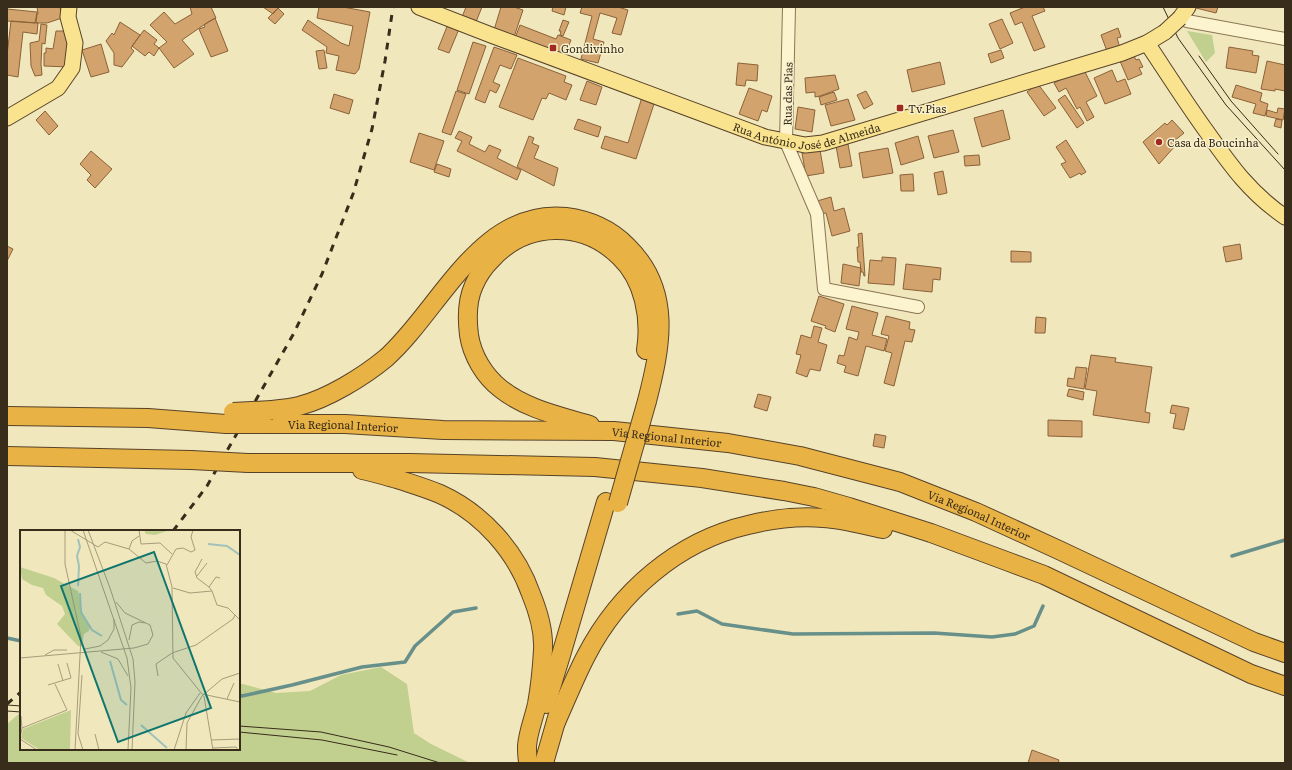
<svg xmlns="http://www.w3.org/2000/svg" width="1292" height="770" viewBox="0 0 1292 770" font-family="Literata,serif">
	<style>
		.green { fill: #c1d08f }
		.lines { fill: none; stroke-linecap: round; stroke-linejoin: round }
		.stream { stroke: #67908a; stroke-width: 3.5 }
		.building { fill: #d3a36e; stroke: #8b6238 }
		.minor-casing { stroke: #8a7654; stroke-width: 14 }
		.major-casing { stroke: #574329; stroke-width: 17 }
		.highway-casing { stroke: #574329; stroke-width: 20 }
		.minor { stroke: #fcf3cf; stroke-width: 12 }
		.major { stroke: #f9e38f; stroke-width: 15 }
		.highway { stroke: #e9b244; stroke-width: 18 }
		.tram { stroke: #382c1a; stroke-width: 1 }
		.rail { stroke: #382c1a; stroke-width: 3; stroke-dasharray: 7 7; stroke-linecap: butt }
		.major-bridge-casing { stroke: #574329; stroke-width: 17; stroke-linecap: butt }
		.highway-bridge-casing { stroke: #574329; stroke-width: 20; stroke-linecap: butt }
		.major-bridge { stroke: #f9e38f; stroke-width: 15 }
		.highway-bridge { stroke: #e9b244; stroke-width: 18 }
		.poi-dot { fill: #9d2c1f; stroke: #f8f0cc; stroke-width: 1.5 }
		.labels { text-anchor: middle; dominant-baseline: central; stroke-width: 3; stroke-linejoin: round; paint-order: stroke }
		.poi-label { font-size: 11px; fill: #382c1a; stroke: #f8f0cc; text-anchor: start }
		.street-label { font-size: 11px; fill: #382c1a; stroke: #f8f0cc }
		.inset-river { fill: none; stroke: #a0c2bb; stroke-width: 2 }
		.inset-road { fill: none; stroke: #a79c7b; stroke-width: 1 }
		.view { fill: #0f766e; fill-opacity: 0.15; stroke: #0f766e; stroke-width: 2 }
		.inset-edge { fill: none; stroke: #382c1a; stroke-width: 2 }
	</style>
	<rect width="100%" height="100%" fill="#f1e7bc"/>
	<path class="green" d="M1187,31L1212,35L1215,53L1206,62Z
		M381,667L407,684L414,733L431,744L470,763H7V724L21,712V749H239V683L276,693L310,691L341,675Z"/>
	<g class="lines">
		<path class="stream" d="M1232,556L1285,540
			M678,614L697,611L722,624L793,634L934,633L992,637L1015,634L1034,626L1043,606
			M7,638L21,641
			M239,695L242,696L292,685L362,667L405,662L415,646L453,612L476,608"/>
	</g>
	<path class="building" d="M37,7H60L62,18L47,23H36L37,14H38Z
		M190,7H211L216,18L208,22L182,40L194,54L174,68L159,48L167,42L150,25L164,12L175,24L192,14Z
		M263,7H279L273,14Z
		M319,7H343L370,12L359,69L355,74L336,70L339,56L326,53L327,47L302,30L308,20L341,43L349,46L353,26L317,18Z
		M466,7H482L476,22L462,17Z
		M501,7H514L523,10L514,37L494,30Z
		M553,7H566L564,15L552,11Z
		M582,7H618L628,10L621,35L612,33L617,18L600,13L593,39L604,42L598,63L581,59L592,16L580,13Z
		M1025,7H1043L1045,11L1032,16L1045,47L1034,51L1022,22L1015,25L1010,13Z
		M1197,7H1218L1216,13L1196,8Z
		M278,8L284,14L275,24L268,18Z
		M7,9L37,12L35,23L7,21Z
		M215,18L228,51L211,57L199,29L205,27L204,25Z
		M1002,19L1013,43L1000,49L989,24Z
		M563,20L569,22L563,36L560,35L561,31H559Z
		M11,21L38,23L37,34L23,32L18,77L7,75V55Z
		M120,22L140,35L131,48L134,51L122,67L114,65V53L106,41L112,33L114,35Z
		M41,24L47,25L45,44L42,43L41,64L42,75L35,76L31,66L30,43L39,41Z
		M448,24L459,29L449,53L438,49Z
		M520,25L556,39L558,35L571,40L564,57L515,38Z
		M1118,28L1121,37L1117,38L1121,51L1108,54L1101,35Z
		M144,30L157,40L154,44L159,48L154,56L149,52L145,56L132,46Z
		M56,31H69V67L44,66V53H46V48L53,49Z
		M473,42L486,46L469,94L457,90Z
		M101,44L109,72L91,77L82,50Z
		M494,47L517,55L511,69L500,65L493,82L500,85L496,93L490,90L485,103L475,99Z
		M1229,47L1253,51L1252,55L1259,56L1256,73L1226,68Z
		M324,50L327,68L319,69L316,51Z
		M1001,50L1004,58L991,63L988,54Z
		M1134,56L1136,60L1139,59L1143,67L1139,68L1142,74L1128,80L1120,61Z
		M518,58L566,76L564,82L572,85L566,100L549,93L546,99L542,98L533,120L499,107Z
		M1267,61L1285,65V91L1275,89V91L1261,89Z
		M940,62L945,84L912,92L907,70Z
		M738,63L758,65L757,81L746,80L745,86L736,85Z
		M1083,68L1097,96L1086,102L1094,117L1087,121L1080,107L1077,109L1066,88L1059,92L1054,83Z
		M1112,70L1117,82L1125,79L1131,94L1105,104L1094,78Z
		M835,75L839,89L820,96L815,97V92L806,93L805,78Z
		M587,81L602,87L596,105L580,100Z
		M1038,84L1056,108L1044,116L1027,92Z
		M1236,85L1262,93L1260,101L1268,104L1265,116L1253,113L1256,104L1232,97Z
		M749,88L772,96L767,112L762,110L758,121L739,114Z
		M456,91L466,94L451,135L442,132Z
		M866,91L873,104L864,109L857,95Z
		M834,92L837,100L821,105L819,97Z
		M334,94L353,100L349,114L330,108Z
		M1065,95L1084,123L1077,128L1058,100Z
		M642,97L655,101L636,159L601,148L605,136L628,143Z
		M848,99L855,120L831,126L825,105Z
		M798,107L815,110L812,132L795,129Z
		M1278,108L1285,109L1283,120L1266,116L1267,110L1277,113Z
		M1003,110L1010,139L982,147L974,118Z
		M45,111L58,126L49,135L36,120Z
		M578,119L601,127L598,137L574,129Z
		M1276,119L1282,120L1281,128L1274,126Z
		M1172,120L1184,133L1174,141L1176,145L1159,164L1143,142L1165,123L1167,125Z
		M953,130L959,152L934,158L928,136Z
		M459,131L472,137L469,144L485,152L489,145L501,150L497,158L521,170L517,180L457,151L462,141L455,138Z
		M419,133L444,141L434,170L410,162Z
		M529,136L534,138L532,143L539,146L534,158L558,168L554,186L517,167Z
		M918,136L924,158L901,165L895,143Z
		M1066,140L1086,172L1081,175L1080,173L1070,178L1061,164L1066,162L1056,147Z
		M848,144L852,166L840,168L836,146Z
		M888,148L893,173L863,178L859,153Z
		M820,150L824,173L806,176L802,153Z
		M91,151L112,169L95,188L87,180L91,175L80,164Z
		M979,155L980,165L965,166L964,156Z
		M437,164L451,169L449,177L434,172Z
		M943,171L947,193L938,195L934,173Z
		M913,174L914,191H901L900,175Z
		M831,197L834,211L844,208L850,231L832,236L826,213L820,214L817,201Z
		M862,233L865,276H864L863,272H861L860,262H858L857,247H859L858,234Z
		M1240,244L1242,259L1226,262L1223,247Z
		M7,246L13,249L7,261Z
		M1011,251L1031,252V262H1011Z
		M882,257L896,258L894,285L868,283L870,260L882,261Z
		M843,264L861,268L859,286L841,283Z
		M906,264L941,268L940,280L933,279L932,292L903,289Z
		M819,296L844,304L835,332L825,328L826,326L811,321Z
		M852,306L878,313L872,335L887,339L884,351L866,346L858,376L844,372L846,366L837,363L839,355L844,356L849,337L857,340L859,332L846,329Z
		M886,316L910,322L909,329L915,330L912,342L905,341L894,386L884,383L892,353L885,351L889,336L881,334Z
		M1036,317L1046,318L1045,333H1035Z
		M814,326L822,328L818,342L827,345L820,371L810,369L807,377L796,373L801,355L796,354L801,335L811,338Z
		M1091,355L1116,358L1115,362L1152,367L1145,412L1150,413L1149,423L1093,415L1097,391L1085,389Z
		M1076,367L1087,368L1084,389L1067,386L1068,378L1074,379Z
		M1069,389L1084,392L1083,400L1067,396Z
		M758,394L771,397L767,411L754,407Z
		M1172,405L1189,408L1184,430L1173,428L1176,414L1170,413Z
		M1048,420L1082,421V437L1048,436Z
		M875,434L886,436L884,448L873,446Z
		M1032,750L1059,760L1058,763H1028Z"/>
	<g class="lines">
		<g class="minor-casing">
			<path id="minor" d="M789,7L786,142L817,214L824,289L918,307
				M1182,17L1187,21L1285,39"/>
		</g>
		<g class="major-casing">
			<g id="major">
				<path id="s1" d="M419,7L491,35L765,137L805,145L823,143L1122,53L1147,43L1165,32"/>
				<path d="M1180,18L1188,7"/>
				<path d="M1147,43C1167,73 1186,103 1207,132C1231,166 1250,193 1285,217"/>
				<path d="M7,118L58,88L72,68L75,43L68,17L69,7"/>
			</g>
		</g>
		<g class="highway-casing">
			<g id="highway">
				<path d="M272,410C281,409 290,408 299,406C327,399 363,377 386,358C440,310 480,208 566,217C590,220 610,229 627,246C673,291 661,346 647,401"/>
				<path d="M7,416L148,418L226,424"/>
				<path id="s2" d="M264,424H345L443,430L614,431L728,443L800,456L900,482L976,512L1061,551L1254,642L1285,653"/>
				<path d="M590,425C560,416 526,409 501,389C484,376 472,355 469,335C467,319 467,300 474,285C478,276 484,267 491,260C526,221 583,220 620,257C644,280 651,318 646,350"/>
				<path d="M7,456L191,460"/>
				<path d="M248,463H410L595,467L702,478L784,491L814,497L849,507L931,533L1009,562L1044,575L1251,674L1285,686"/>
				<path d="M362,470C374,472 385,476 397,479C412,484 426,488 440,494C482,513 516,551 531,594C538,611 544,632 543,650C542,668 540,687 537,704C534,718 528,732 527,746C527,751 527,756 528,761"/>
				<path d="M546,704L561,655L606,502"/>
				<path d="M556,722C566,700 575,677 586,656C619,592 678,541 748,525C772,519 798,516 823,518C843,519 863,525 883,529"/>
				<path d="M544,763L559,711"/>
			</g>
		</g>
		<use href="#minor" class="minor"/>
		<use href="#major" class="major"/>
		<use href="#highway" class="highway"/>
		<path class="tram" d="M1163,7L1178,38L1226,105L1285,170
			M1199,56L1231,101L1278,154
			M7,705L21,706
			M7,711L21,712
			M239,726L321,732L389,747L440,763
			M239,732L322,740L397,755"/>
		<path class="rail" d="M173,531L207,486L294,333L322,274L353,194L372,129L385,61L393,7
			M7,704L21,692"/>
		<g class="major-bridge-casing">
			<path id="major-bridge" d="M1165,32L1180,18"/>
		</g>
		<g class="highway-bridge-casing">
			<path id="highway-bridge" d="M233,412L272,410
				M226,424H264
				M191,460L248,463
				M618,503L647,401"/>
		</g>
		<use href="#major-bridge" class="major-bridge"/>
		<use href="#highway-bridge" class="highway-bridge"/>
	</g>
	<g class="poi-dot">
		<rect x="549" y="44" width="8" height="8" rx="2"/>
		<rect x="896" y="104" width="8" height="8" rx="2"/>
		<circle cx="1159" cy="142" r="4"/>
	</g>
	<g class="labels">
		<g class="poi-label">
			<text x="561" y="48">Gondivinho</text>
			<text x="908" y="108">Tv.Pias</text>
			<text x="1167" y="142">Casa da Boucinha</text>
		</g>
		<g class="street-label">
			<text transform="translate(787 94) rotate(-89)">Rua das Pias</text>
			<text stroke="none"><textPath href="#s1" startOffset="412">Rua António José de Almeida</textPath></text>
			<text stroke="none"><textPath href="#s2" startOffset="79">Via Regional Interior</textPath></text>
			<text stroke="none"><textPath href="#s2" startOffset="403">Via Regional Interior</textPath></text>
			<text stroke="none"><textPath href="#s2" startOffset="727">Via Regional Interior</textPath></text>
		</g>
	</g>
	<g transform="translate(20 530)">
		<rect width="220" height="220" fill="#f1e7bc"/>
		<path d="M124,0H150L135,5L126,4ZM0,37L34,48L58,61L63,86L70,97L69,101L64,104L62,116H58L37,94L45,84L42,76L26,65L23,58L12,55L2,49ZM51,180L50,220H20L1,208L3,199Z" fill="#c1d08f"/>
		<path class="inset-river" d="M58,9L60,17L57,26L59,36L58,56M188,14L207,16L220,25M60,63L61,82L72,100L82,106M90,131L101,170L107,175M121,195L147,218"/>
		<path class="inset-road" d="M45,0V34L61,107L55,220M50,0L78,17L85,12L109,19L126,33L137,31L146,34L152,57L153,128L182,164L220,172M63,0L107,128L111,158L108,220M68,0L90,58L113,129L115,152L112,220M119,0L121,14L140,13L152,24M109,19L112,11L119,6M182,29L175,42L177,48L189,57M147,35L156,19L163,18L171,22L175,20L171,7L173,0M177,46L187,33M153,58L170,63L192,61L197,75L208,78L220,90M192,61L189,57L196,47L200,48M109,110L112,95L119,92L125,93M65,119L80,116L88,110L94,99V89M81,122L98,129L108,146M25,125L34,120H47M0,128L114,118L128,114L133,105L130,95L105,83L96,72M38,134L43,151M62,145L58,204L63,220M138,146L136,134L152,123L176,115L213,89L215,85M28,155L51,148L47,133M184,166L193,220M207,169L214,153M1,186L2,198M75,204L79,220M0,208L2,198L47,180L35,154M0,209L17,220M191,210L220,209M193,218L216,217L218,220M154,220L166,183L180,163M166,220L167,193L182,166L202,149L220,143"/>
		<path class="view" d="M134,22L191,178L98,212L41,56Z"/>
		<rect width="220" height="220" class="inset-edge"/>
	</g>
	<rect width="1292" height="770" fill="none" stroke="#382c1a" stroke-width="16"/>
</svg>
